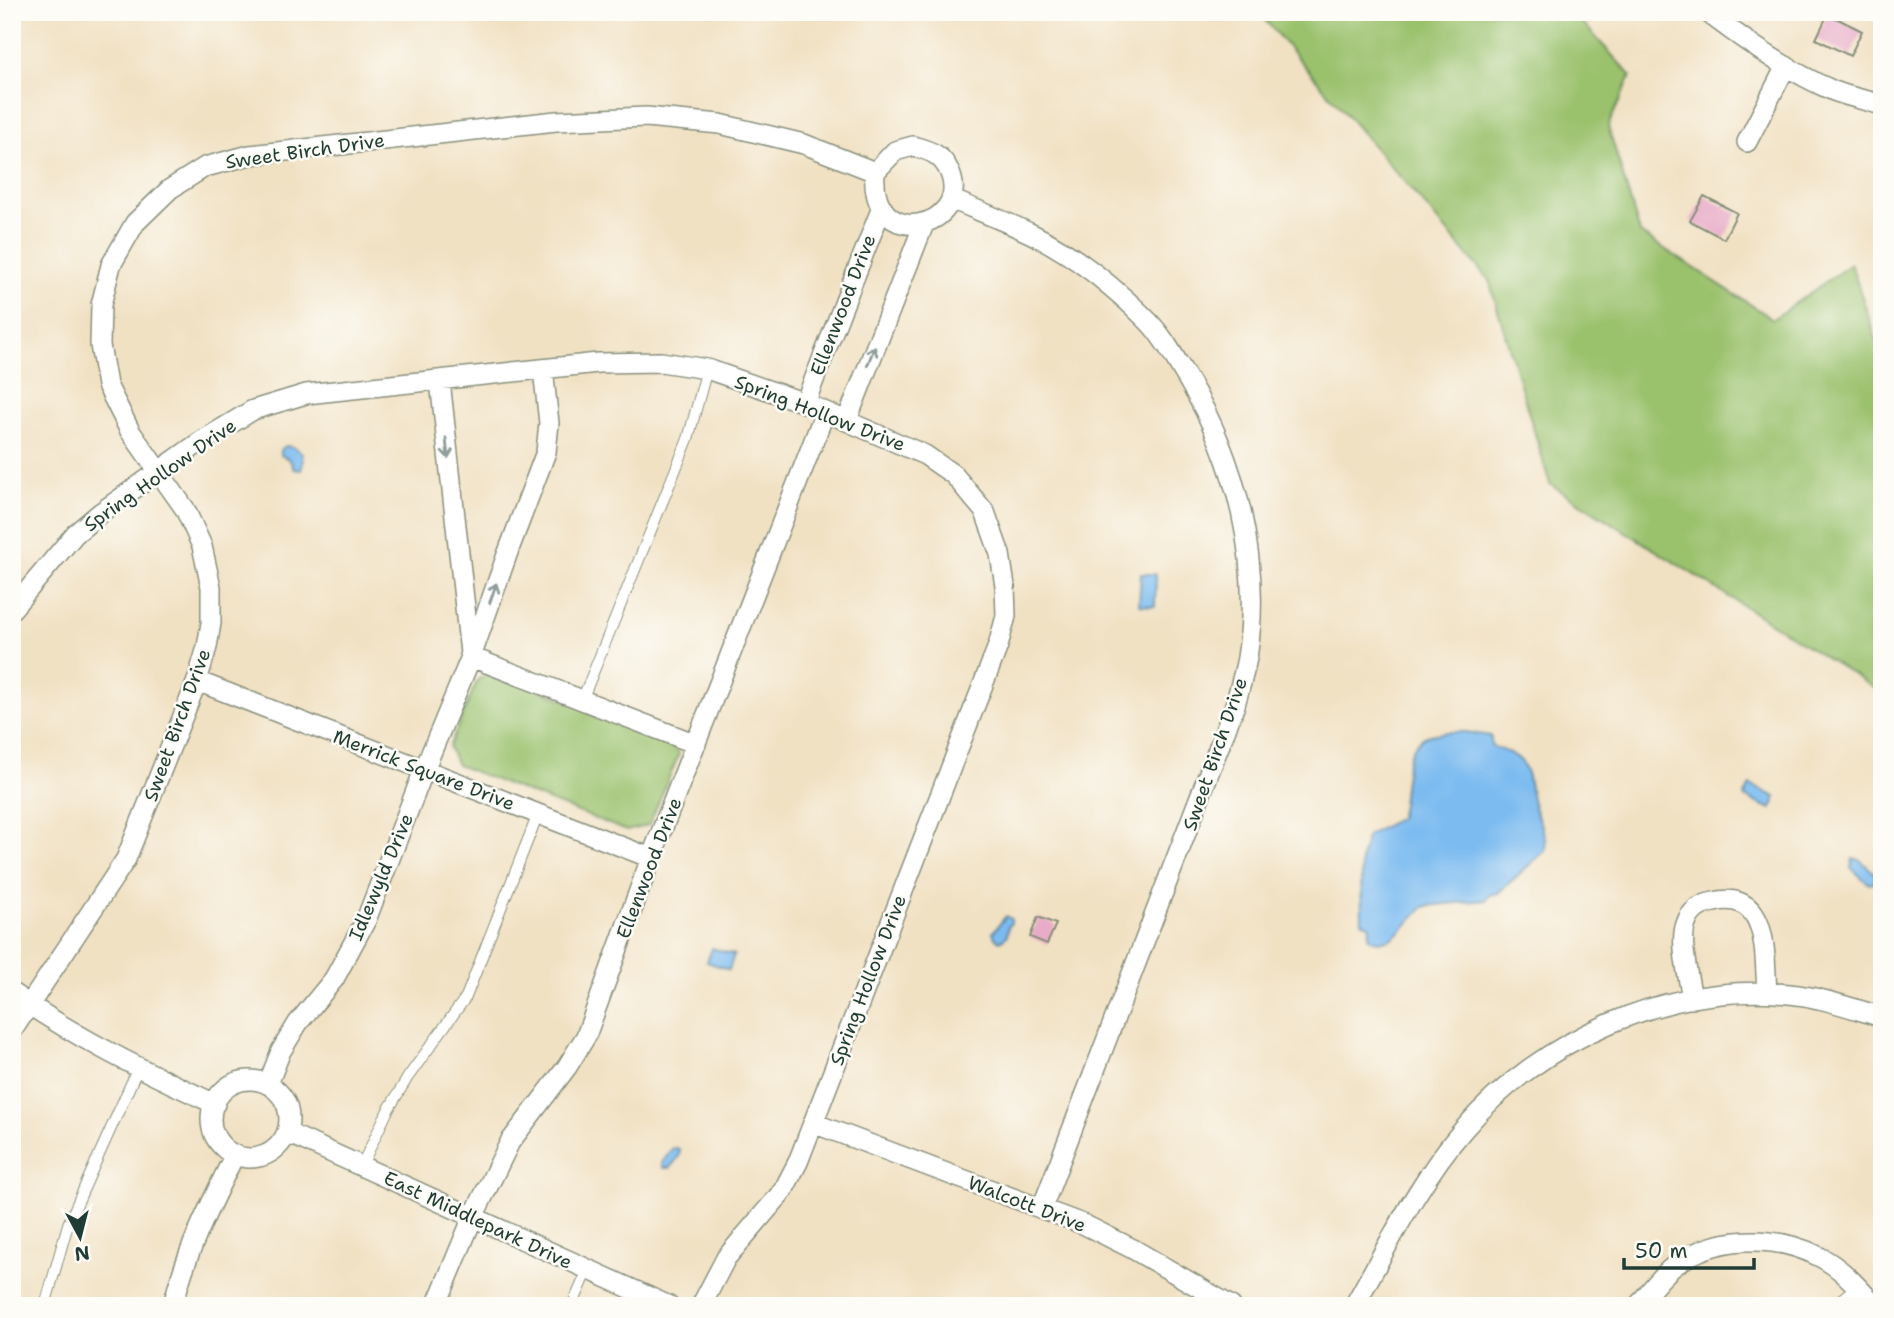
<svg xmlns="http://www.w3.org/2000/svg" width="1894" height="1318" viewBox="0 0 1894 1318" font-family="'Shantell Sans',sans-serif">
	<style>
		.green { fill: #9ac16c; stroke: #5c7f50; stroke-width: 2 }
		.water { fill: #7cbbf0; stroke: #4e7c92; stroke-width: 2 }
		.building { fill: #e9acc8 }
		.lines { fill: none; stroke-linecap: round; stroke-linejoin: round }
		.lane-casing { stroke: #888f7c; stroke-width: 12 }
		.street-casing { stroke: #888f7c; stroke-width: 22 }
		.lane { stroke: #fff; stroke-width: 10 }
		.street { stroke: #fff; stroke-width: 19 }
		.oneway { stroke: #8f9e9a }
		.labels { text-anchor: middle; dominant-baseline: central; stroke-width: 5; stroke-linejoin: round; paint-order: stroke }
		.street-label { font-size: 19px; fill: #1f3d34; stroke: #fdfcf7 }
	</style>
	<rect width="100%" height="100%" fill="#fdfcf7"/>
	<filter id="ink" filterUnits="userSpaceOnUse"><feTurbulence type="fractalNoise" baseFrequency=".0143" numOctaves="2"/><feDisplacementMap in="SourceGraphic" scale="14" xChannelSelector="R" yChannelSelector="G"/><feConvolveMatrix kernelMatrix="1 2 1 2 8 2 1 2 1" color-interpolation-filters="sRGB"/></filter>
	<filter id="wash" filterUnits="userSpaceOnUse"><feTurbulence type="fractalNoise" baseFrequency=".00686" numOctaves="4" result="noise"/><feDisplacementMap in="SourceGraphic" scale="28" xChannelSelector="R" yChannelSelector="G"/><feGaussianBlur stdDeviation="1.57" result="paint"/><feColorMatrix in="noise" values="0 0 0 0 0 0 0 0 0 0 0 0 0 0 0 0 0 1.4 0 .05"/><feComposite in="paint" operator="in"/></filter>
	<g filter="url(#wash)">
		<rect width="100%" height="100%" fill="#f1e1c3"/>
		<path class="green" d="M1258,12H1573L1631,76L1608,126L1640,233L1773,319L1851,264L1882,357V693L1550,484L1489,280Z
			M494,673L668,738L679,754L649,825L627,831L457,765L449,747L478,679Z"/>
		<path class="water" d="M286,446L293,447L302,453L303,463L301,470L294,469L290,460L281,455V449Z
			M1141,574H1156L1155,606L1139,605Z
			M1449,732H1466L1491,736V746C1502,750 1513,753 1521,761C1530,773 1529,789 1533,803C1537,820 1548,834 1545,851L1498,893L1490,895L1486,900L1426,906C1405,919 1397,951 1369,938L1370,926L1362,921L1361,859L1367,836L1399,818C1407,795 1400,746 1427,736C1434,734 1442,733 1449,732Z
			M1750,785L1776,797L1771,809L1744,797Z
			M1853,859H1859L1879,877L1873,883L1869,884L1851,868Z
			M1006,916L1011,919V923L1008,927L1007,936L1000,941L995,938L993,932Z
			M712,948L734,955L729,970L707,962Z
			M676,1148L680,1150L679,1156L670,1168H663L662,1163L672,1149Z"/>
		<g id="blocks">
			<path class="building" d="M1828,14L1862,31L1850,56L1816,39Z
				M1704,196L1737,213L1724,239L1690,221Z
				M1038,917L1056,924L1047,944L1030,937Z"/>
		</g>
	</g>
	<g filter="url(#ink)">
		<use href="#blocks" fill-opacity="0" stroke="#888f7c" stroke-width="2"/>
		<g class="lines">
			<g class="lane-casing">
				<path id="lane" d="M582,700L688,439L707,369
					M361,1167L387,1112L408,1077L466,997L538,814
					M45,1306L68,1224L138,1068
					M572,1306L588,1270
					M1833,1306L1857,1286"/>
			</g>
			<g class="street-casing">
				<path id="street" d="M1707,12C1746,42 1789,72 1834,91C1849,97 1866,100 1882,105
					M1747,142L1786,66
					M913,146C931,151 943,155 950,173C972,227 869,255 875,172L895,151Z
					M951,199C979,211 1007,222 1034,235C1075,255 1116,289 1148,321C1164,337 1176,360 1187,378C1237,461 1262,562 1247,658C1244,674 1239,690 1235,705L1042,1208
					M440,381L470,653
					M805,403L882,207
					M847,420L924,224
					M12,609L75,534L100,513L200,442L253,410L306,394L598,363L661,362L707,369L805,403L925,455L954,475L985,512L1000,554L1005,586L1006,616L998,646L798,1162L783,1191L726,1258L701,1306
					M471,657L696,744
					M197,681L651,858
					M12,993C76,1038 144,1071 215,1104
					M1692,999C1689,979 1679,942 1686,924C1690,911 1701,904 1714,902C1770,889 1764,956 1767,992
					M12,1031L126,859L197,681L207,647L211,623V587L202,546L185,509L130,431L107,385L100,345L101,305L111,265L135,223L170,189L205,167L250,155L556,121L646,117L720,124L804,144L875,172
					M211 1119a39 39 0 1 1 78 0a39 39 0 1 1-78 0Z
					M268,1084L281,1051L298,1023L334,979L366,920L424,770L471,657L508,552L546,452L549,423L543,369
					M813,1123L1085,1225L1133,1249L1231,1306
					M288,1133L669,1306
					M173,1306C185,1253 211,1204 234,1156
					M436,1306L473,1217L510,1142L567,1067L586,1036L651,858L825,412
					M1354,1306C1388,1246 1418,1182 1463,1130C1540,1039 1669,982 1789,994C1821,997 1851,1008 1882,1017
					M1638,1306C1649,1292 1660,1277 1674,1266C1714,1235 1774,1234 1818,1256C1841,1267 1858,1287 1875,1306"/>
			</g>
			<use href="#lane" class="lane"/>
			<use href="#street" class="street"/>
		</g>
		<defs><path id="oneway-shaft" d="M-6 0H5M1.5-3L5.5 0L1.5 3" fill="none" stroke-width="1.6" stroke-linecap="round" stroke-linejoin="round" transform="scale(1.75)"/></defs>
		<g class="oneway">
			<use href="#oneway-shaft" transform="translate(871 356) rotate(-69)"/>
			<use href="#oneway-shaft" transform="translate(447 448) rotate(84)"/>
			<use href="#oneway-shaft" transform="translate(493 593) rotate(-71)"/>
		</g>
	</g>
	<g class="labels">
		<g class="street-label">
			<text transform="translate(305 151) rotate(-8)">Sweet Birch Drive</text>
			<text transform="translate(843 305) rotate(-69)">Ellenwood Drive</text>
			<text transform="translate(820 413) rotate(21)">Spring Hollow Drive</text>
			<text transform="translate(160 475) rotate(-35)">Spring Hollow Drive</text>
			<text transform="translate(177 725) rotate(-70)">Sweet Birch Drive</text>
			<text transform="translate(1215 754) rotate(-71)">Sweet Birch Drive</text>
			<text transform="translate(424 770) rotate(21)">Merrick Square Drive</text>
			<text transform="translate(649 868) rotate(-69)">Ellenwood Drive</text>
			<text transform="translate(381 877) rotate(-67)">Idlewyld Drive</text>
			<text transform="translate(868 980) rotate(-69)">Spring Hollow Drive</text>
			<text transform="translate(1027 1204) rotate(21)">Walcott Drive</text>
			<text transform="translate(478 1220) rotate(25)">East Middlepark Drive</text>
		</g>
	</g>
	<rect width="1894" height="1318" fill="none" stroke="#fdfcf7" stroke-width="42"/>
	<g transform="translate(80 1237) rotate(173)" stroke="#fdfcf7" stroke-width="5" paint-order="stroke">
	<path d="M0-5L12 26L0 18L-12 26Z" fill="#1f3d34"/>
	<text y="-10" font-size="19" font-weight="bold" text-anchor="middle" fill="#1f3d34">N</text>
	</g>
	<path d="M1624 1258v10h130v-10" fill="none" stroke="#1f3d34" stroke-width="3.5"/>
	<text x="1635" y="1258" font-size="21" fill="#1f3d34" stroke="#fdfcf7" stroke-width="5" paint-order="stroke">50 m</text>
</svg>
